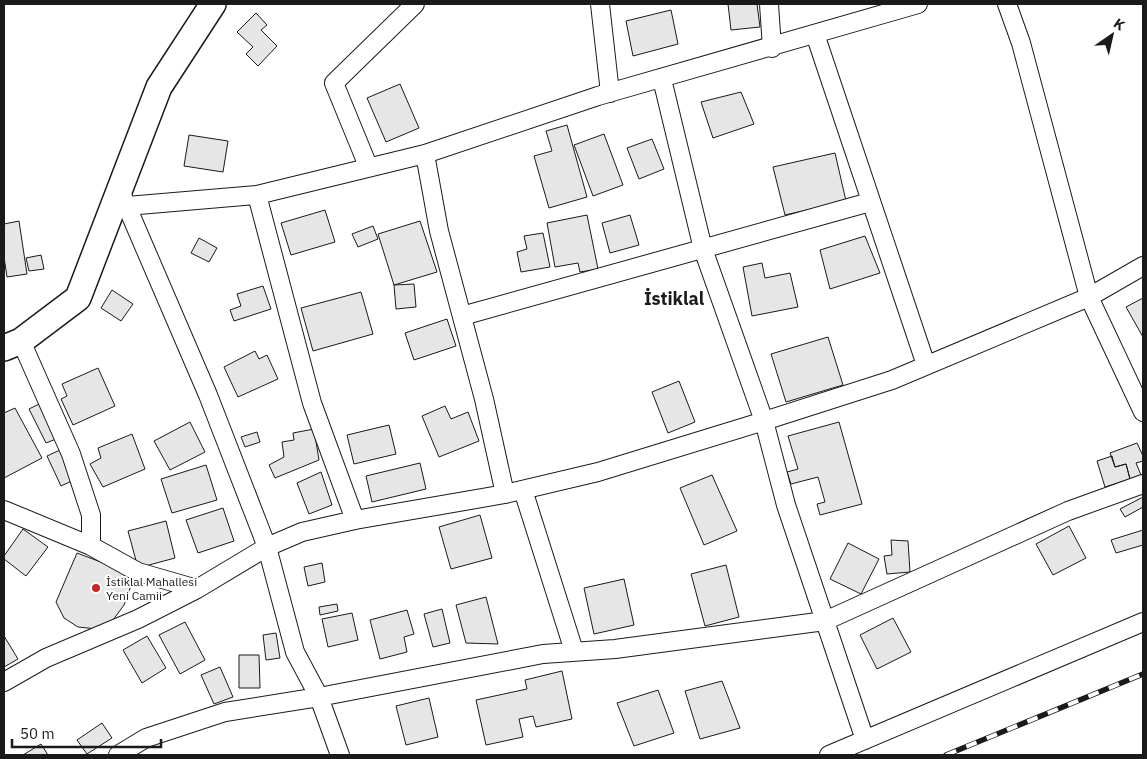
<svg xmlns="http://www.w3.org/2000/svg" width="1147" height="759" viewBox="0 0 1147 759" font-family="'IBM Plex Sans',sans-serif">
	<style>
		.building { fill: #e6e6e6; stroke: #1a1a1a }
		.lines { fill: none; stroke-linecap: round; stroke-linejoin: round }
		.street-casing { stroke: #1a1a1a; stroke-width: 20 }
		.secondary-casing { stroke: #1a1a1a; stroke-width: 28 }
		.street { stroke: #fff; stroke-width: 18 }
		.secondary { stroke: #fff; stroke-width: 25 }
		.rail-casing { stroke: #1a1a1a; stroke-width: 5.5 }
		.rail { stroke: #fff; stroke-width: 4; stroke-dasharray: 11; stroke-linecap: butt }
		.poi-dot { fill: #c62828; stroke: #fff; stroke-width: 2 }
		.labels { text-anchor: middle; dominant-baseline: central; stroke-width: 4; stroke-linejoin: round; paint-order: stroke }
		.poi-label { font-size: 12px; fill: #1a1a1a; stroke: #fff; text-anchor: start }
		.district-label { font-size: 18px; font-weight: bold; fill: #1a1a1a; stroke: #fff }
	</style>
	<rect width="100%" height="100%" fill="#fff"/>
	<path class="building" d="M728,4H757L760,27L731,30Z
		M671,10L678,44L633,56L626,21Z
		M256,13L267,25L261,30L277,46L258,66L246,54L253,47L237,32Z
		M400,84L419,128L386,142L367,98Z
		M741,92L754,124L713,138L701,102Z
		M567,125L587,197L549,208L534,156L552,151L546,131Z
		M604,134L623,185L593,196L574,145Z
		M189,135L228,141L223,172L184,166Z
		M652,139L664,169L639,179L627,148Z
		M835,153L846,201L785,215L773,167Z
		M325,210L335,242L291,255L281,223Z
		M587,215L598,269L580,272L578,263L555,267L547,223Z
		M630,215L639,245L610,253L602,223Z
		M19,221L27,274L7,277L4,257V224Z
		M420,221L437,272L394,285L378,234Z
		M373,226L378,239L358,247L352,234Z
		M543,233L550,267L521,272L517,252L527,249L524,236Z
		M865,236L880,273L830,289L820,250Z
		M199,238L217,248L209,262L191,253Z
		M41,255L44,269L29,271L26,258Z
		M762,263L765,278L790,273L798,307L752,316L743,267Z
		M414,284L416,307L396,309L394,285Z
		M263,286L271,309L234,321L230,310L241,306L237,294Z
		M112,290L133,304L121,321L101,308Z
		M361,292L373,334L313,351L301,308Z
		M1143,298V337L1126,307Z
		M447,319L456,346L414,360L405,333Z
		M828,337L843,385L786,402L771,354Z
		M255,351L259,359L267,355L278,379L238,397L224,367Z
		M98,368L115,406L73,425L61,399L67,396L62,384Z
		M679,381L695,422L668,433L652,392Z
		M39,404L56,439L46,443L29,409Z
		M445,406L451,419L468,412L479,441L439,457L422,416Z
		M15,408L42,458L4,478V413Z
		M190,422L205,452L170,470L154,441Z
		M839,422L862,504L820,515L817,504L825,502L818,477L791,484L787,472L798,469L788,436Z
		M389,425L396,454L354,464L347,435Z
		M314,429L319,460L275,478L269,465L284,457L282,442L294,440L293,433Z
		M257,432L260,442L245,447L241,437Z
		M132,434L145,469L103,487L90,464L101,458L98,448Z
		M1137,443L1143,456V461L1136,463L1141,475L1130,479L1126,464L1115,467L1110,453Z
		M60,450L74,480L61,486L47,456Z
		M1112,456L1115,467L1126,464L1130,479L1105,487L1097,461Z
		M420,463L426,489L372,502L366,476Z
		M206,465L217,500L172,513L161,479Z
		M321,472L332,505L309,514L297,483Z
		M712,475L737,531L704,545L680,488Z
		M1143,497V507L1125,517L1120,509Z
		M223,508L234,541L198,553L186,520Z
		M480,515L492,558L451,569L439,527Z
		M166,521L175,558L138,568L128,531Z
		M1069,526L1086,558L1053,575L1036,544Z
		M23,529L48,547L26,576L4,559V556Z
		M1143,530V545L1116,553L1111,540Z
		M891,540L908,541L910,572L887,574L884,556L892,555Z
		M848,543L879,559L861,594L830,579Z
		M77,553L135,575L124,605L113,620L97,629L78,627L64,618L56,602Z
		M322,563L325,582L308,586L304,567Z
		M726,565L739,617L705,626L691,574Z
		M624,579L634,625L594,634L584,588Z
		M486,597L498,644L466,643L456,605Z
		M337,604L338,611L320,615L319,607Z
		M442,609L450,643L433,647L424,614Z
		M407,610L414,634L404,637L407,652L380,659L370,620Z
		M352,613L358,640L328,647L322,619Z
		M893,618L911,652L877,669L860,635Z
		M185,622L205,660L180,674L159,635Z
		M276,633L280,658L266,660L263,635Z
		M4,636L18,659L4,667Z
		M147,636L166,668L142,683L123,650Z
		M239,655H259L260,688H239Z
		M220,667L233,697L214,704L201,675Z
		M562,671L572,719L536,727L533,716L519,719L523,737L486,745L476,700L527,689L525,680Z
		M722,681L740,728L700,739L685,691Z
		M658,690L674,733L634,746L617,703Z
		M429,698L438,737L406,745L396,706Z
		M102,723L112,738L87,754L77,740Z
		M41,744L48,755H23Z"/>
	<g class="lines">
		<g class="street-casing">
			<path id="street" d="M600,4L610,93
				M769,4L772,48
				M1007,4L1021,43L1089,297L1143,412
				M815,34L926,365
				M662,79L703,249L764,421L786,505L865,740
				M425,154L439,231L484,399L505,494
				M368,166L334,83L415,4
				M122,195L208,395L267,547L295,652L319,697L340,755
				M257,195L312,403L355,520
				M127,206L257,195L425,154L598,96L918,4
				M462,316L870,202
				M21,341L71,454L91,515V546
				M523,490L574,651
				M4,510L91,546L138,572L197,589
				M4,682L46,658L138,619L197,589L267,547L302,532L355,520L505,494L598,472L764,421L892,380L1089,297L1143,266
				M118,755L146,738L225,712L319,697L543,654L615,649L825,621L1068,511L1143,484
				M829,755L1143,622"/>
		</g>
		<g class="secondary-casing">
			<path id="secondary" d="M4,348L21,341L78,298L159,87L213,4"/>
		</g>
		<use href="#street" class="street"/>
		<use href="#secondary" class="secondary"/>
		<g class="rail-casing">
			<path id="rail" d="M946,755L1143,674"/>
		</g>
		<use href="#rail" class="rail"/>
	</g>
	<circle class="poi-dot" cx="96" cy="588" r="5"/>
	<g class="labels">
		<g class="poi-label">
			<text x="106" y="581">İstiklal Mahallesi<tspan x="106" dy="14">Yeni Camii</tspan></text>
		</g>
		<g class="district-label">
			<text x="674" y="298">İstiklal</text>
		</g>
	</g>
	<rect width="1147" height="759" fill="none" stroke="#1a1a1a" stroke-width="10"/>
	<g transform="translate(1112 35) rotate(34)" stroke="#ffffff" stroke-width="4" paint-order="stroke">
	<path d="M0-4L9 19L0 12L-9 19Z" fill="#1a1a1a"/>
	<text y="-8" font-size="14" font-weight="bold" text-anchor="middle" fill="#1a1a1a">K</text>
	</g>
	<path d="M12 739v8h149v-8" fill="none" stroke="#1a1a1a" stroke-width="2.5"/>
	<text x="20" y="739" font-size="15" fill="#1a1a1a" stroke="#ffffff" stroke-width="4" paint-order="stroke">50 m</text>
</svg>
